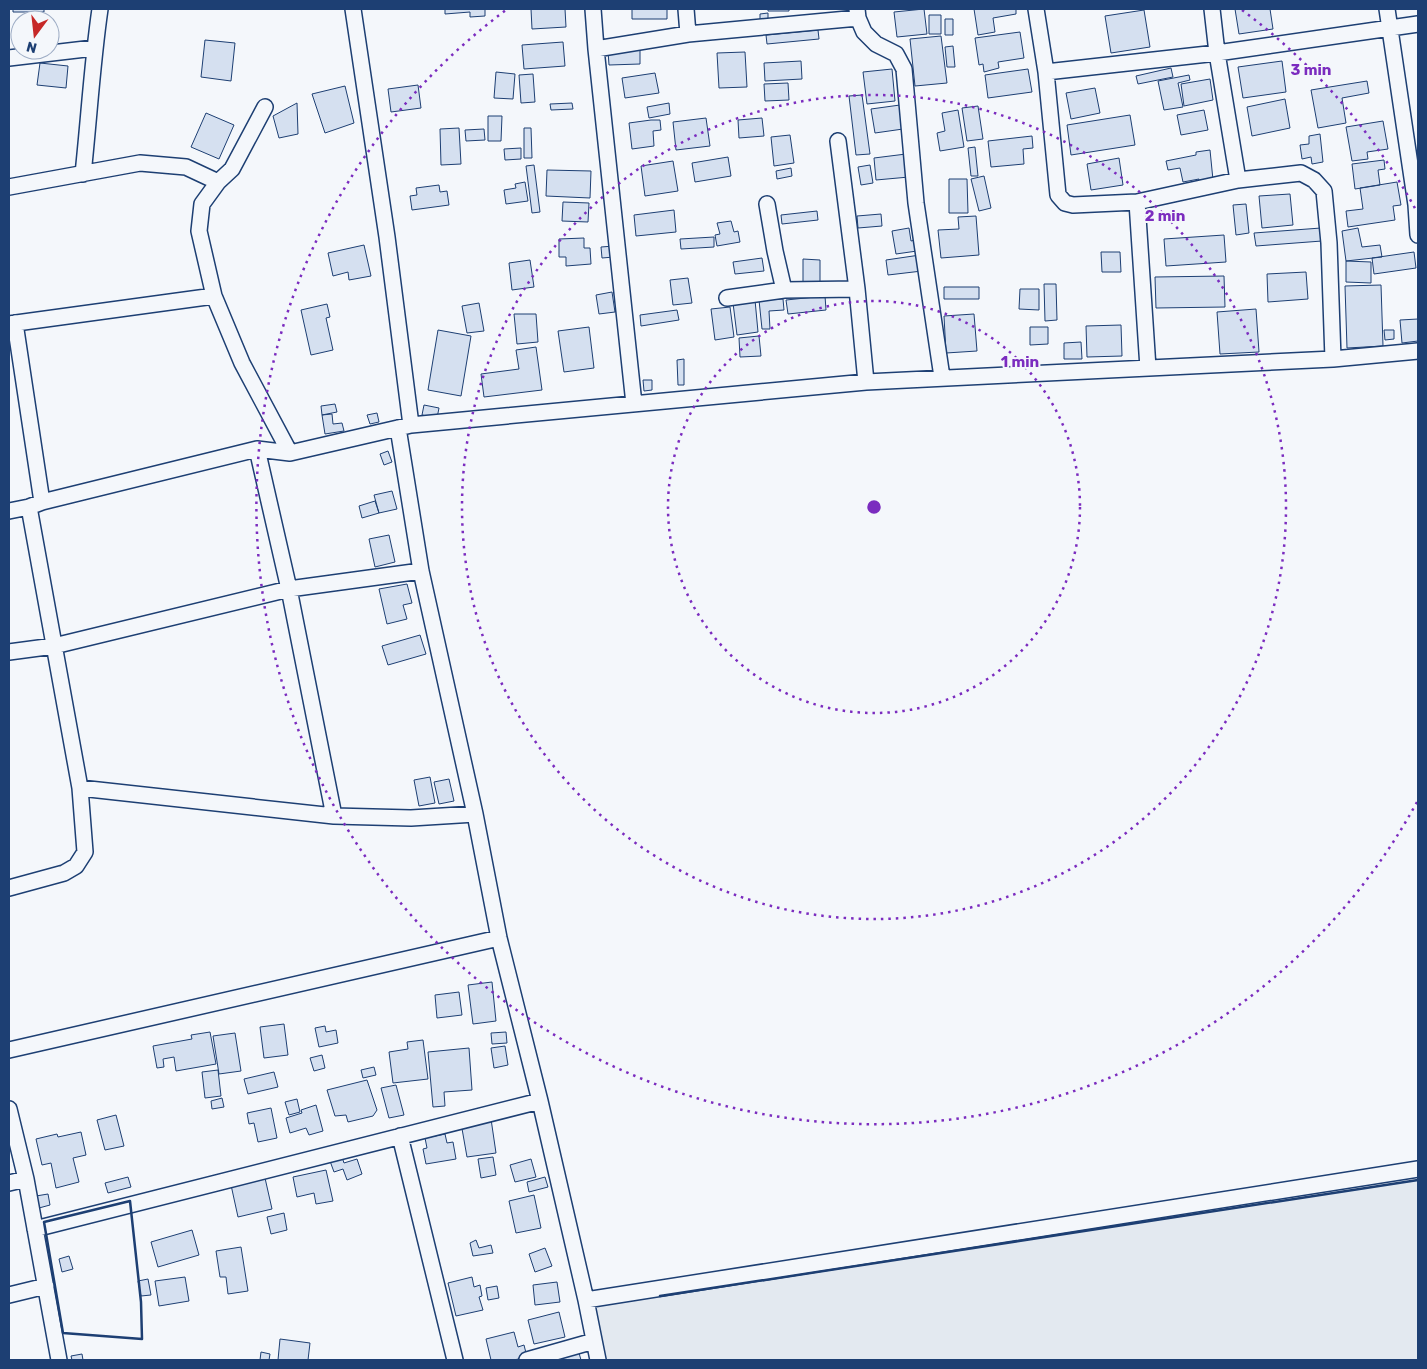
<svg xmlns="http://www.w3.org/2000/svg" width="1427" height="1369" viewBox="0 0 1427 1369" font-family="Rubik,sans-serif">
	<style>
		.green { fill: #e3e9f0; stroke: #687fa3 }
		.building { fill: #d5e0f0; stroke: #1d3f73 }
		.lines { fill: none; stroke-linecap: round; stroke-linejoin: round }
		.minor-casing { stroke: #1d3f73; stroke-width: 18 }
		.minor { stroke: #f4f7fb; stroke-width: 15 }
		.wall { stroke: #1d3f73; stroke-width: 2.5 }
		.ring { fill: none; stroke: #7b2cbf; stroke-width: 2.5; stroke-dasharray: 2.5 5 }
		.centre { fill: #7b2cbf; stroke: #f4f7fb; stroke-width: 2.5 }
		.ring-label { font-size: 15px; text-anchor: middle; font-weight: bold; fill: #7b2cbf; stroke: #f4f7fb; stroke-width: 4; stroke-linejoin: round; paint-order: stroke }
	</style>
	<rect width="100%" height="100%" fill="#f4f7fb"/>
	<path class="green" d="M1418,1180V1360H605L593,1306Z"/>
	<path class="building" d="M13,9H44V12H13Z
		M445,9H485V16L470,17V12L445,14Z
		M531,9H565L566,27L532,29Z
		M632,9H667V19H632Z
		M768,9H789V11H768Z
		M924,9L927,34L897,37L894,12Z
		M974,9H1016V14L993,18L995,32L978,35Z
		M1235,9H1270L1273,29L1239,34Z
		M1144,10L1150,47L1111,53L1105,16Z
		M768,13V22H760V14Z
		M929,15H941V34H929Z
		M945,19H953V35H945Z
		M818,30L819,39L767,44L766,35Z
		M1020,32L1024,58L998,62L999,68L984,72L983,64L979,65L975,38Z
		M941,36L947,83L915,86L910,39Z
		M205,40L235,43L231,81L201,77Z
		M563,42L565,66L524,69L522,45Z
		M953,46L955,67H947L945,47Z
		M640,50V64L609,65L608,51Z
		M745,52L747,87L719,88L717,53Z
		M801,61L802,79L765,81L764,63Z
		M1282,61L1286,92L1243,98L1238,67Z
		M40,63L68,66L66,88L37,85Z
		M1171,68L1173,77L1138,84L1136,76Z
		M892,69L895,101L867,104L863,72Z
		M1028,69L1032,92L988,98L985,75Z
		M496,72L515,74L513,99L494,98Z
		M655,73L659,93L625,98L622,78Z
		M533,74L535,102L521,103L519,75Z
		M1189,75L1190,80L1178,83L1183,107L1164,110L1158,81Z
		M1210,79L1213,100L1184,106L1181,84Z
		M1367,81L1369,93L1342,98L1346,123L1318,128L1311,90Z
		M788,83L789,100L765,101L764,84Z
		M418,85L421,108L391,112L388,89Z
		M345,86L354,123L325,133L312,94Z
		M1095,88L1100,113L1071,119L1066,93Z
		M862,95L870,154L856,155L849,96Z
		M1285,99L1290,128L1252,136L1247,107Z
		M297,103L298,134L279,138L273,116Z
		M572,103L573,109L551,110L550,104Z
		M669,103L670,114L649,118L647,107Z
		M900,105L903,129L875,133L871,109Z
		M978,106L983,139L967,141L962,108Z
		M958,110L964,147L940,151L937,133L945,131L942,113Z
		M1204,110L1208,130L1181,135L1177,115Z
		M206,113L234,125L219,159L191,147Z
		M1130,115L1135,145L1071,155L1067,125Z
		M488,116H502L501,141H488Z
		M706,118L710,146L676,150L673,122Z
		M762,118L764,136L739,138L738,120Z
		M651,120H660L661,130L653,131L654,146L632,149L629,123Z
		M1383,121L1388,149L1367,152L1368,159L1352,161L1346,127Z
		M459,128L461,164L441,165L440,129Z
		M524,128H531L532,158H524Z
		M484,129L485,140L466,141L465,130Z
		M1320,134L1323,162L1312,164L1311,157L1302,159L1300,145L1309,144V136Z
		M790,135L794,163L774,166L771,137Z
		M1032,136L1033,148L1023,149L1024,164L991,167L988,141Z
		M975,147L978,176H971L968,148Z
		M521,148V159L505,160L504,149Z
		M1210,150L1213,180L1199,181V179L1183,182L1180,168L1168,170L1166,161L1196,155V152Z
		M906,154L909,177L876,180L874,158Z
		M728,157L731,176L695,182L692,163Z
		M1119,158L1123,185L1091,190L1087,164Z
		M1384,160L1385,169L1378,170L1380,185L1355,189L1352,164Z
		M673,161L678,191L645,196L641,166Z
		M534,165L540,212L532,213L526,166Z
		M870,165L873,183L861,185L858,167Z
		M791,168L792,176L777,179L776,171Z
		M547,170L591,171L590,198L546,196Z
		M984,176L991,208L979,211L971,179Z
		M949,179H967L968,213H949Z
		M525,182L528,201L506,204L504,190L516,188L515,184Z
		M1397,182L1401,205L1393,206L1395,220L1348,227L1346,211L1363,209L1360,188Z
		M439,185L440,192L447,191L449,205L412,210L410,196L417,195L416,188Z
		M1290,194L1293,225L1262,228L1259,196Z
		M563,202L589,203L588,222L562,221Z
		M1246,204L1249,233L1236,235L1233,205Z
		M674,210L676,232L636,236L634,215Z
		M817,211L818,220L782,224L781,215Z
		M881,214L882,226L858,228L857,216Z
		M976,216L979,255L941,258L938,230L959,229L958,217Z
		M731,221L734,232L738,231L740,242L717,246L715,235L720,234L717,223Z
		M909,228L911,241L915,240L917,251L896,254L892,231Z
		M1321,228L1322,241L1256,246L1254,233Z
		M1358,228L1362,247L1380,245L1382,257L1346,261L1342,231Z
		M1224,235L1226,262L1166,266L1164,239Z
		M714,237V247L681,249L680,239Z
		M584,238V248H590L591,264L566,266V257H559V239Z
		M364,245L371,276L349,280L348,272L333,276L328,253Z
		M614,246V257L602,258L601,247Z
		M1101,252H1120L1121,272H1102Z
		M1414,252L1416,268L1374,274L1372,258Z
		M920,255L922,271L888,275L886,260Z
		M762,258L764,271L735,274L733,262Z
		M803,259L820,260V282H803Z
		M530,260L534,287L512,290L509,263Z
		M1346,261L1371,262V283L1346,282Z
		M1306,272L1308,299L1268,302L1267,274Z
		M1224,276L1225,307L1156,308L1155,277Z
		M688,278L692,303L673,305L670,280Z
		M1044,284H1056L1057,320L1045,321Z
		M1381,285L1383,346L1347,348L1345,286Z
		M944,287H979V299H944Z
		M1020,289H1039V310L1019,309Z
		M612,292L615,312L599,314L596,295Z
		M825,296L826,310L788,314L786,300Z
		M783,299L784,310L769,311L770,329H762L759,300Z
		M755,300L758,332L737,335L733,303Z
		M479,303L484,331L467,333L462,306Z
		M327,304L330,317L326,318L333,350L311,355L301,310Z
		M730,307L734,337L715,340L711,309Z
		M1256,309L1259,352L1220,354L1217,312Z
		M677,310L679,320L641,326L640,315Z
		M514,314H536L538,342L517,344Z
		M974,314L977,351L946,353L944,316Z
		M1418,319V341L1402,343L1400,320Z
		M1121,325L1122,356L1087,357L1086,326Z
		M589,327L594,368L564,372L558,331Z
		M1030,327H1048V344L1030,345Z
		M438,330L471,336L461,396L428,390Z
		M1384,330H1394V339L1385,340Z
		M759,336L761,356L740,357L739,338Z
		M1081,342L1082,359H1064V343Z
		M536,347L542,390L484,397L481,374L519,369L516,350Z
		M684,359V385H678L677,360Z
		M643,380H652V390L644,391Z
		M335,404L337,412L322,415L321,406Z
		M424,405L439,408L437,418L422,415Z
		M377,413L379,422L370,424L367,415Z
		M332,414L333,424L342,423L344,431L325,434L322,415Z
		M388,451L392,462L384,465L380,454Z
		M392,491L397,509L379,513L374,495Z
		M375,501L379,513L362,518L359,506Z
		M389,535L395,562L375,567L369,539Z
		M407,584L412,603L403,605L407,619L387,624L379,589Z
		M420,635L426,654L388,665L382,646Z
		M430,777L435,803L419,806L414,780Z
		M449,779L454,801L439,804L434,782Z
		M492,982L496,1021L473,1024L468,985Z
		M459,992L462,1015L437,1018L435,995Z
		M284,1024L288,1055L264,1058L260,1027Z
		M325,1026L326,1032L336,1030L338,1043L319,1047L315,1028Z
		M210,1032L216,1064L176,1071L174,1057L163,1059L164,1067L157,1068L153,1046L192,1039L191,1035Z
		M506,1032L507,1043L492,1044L491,1033Z
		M235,1033L241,1071L219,1074L213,1036Z
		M423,1040L428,1079L393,1083L389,1052L408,1049L407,1042Z
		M505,1046L508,1065L494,1068L491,1048Z
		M469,1048L472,1090L444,1092L445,1106L433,1107L428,1052Z
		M322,1055L325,1068L314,1071L310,1058Z
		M374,1067L376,1075L363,1078L361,1070Z
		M218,1070L221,1096L205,1098L202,1072Z
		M274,1072L278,1087L248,1094L244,1079Z
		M367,1080L377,1110L373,1116L348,1122L346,1115L335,1116L327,1090Z
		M396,1085L404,1115L389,1118L381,1088Z
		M222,1098L224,1107L212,1109L211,1101Z
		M297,1099L300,1112L289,1115L285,1102Z
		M316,1105L323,1131L309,1135L306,1128L290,1133L286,1118L302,1113L301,1110Z
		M271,1108L277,1138L258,1142L254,1123L249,1124L247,1113Z
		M116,1115L124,1146L105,1150L97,1120Z
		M491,1119L496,1153L467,1157L461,1123Z
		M81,1132L86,1155L73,1158L79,1182L56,1188L51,1163L42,1165L36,1139L57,1134L58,1137Z
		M445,1134L447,1143L453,1142L456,1159L426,1164L423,1149L427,1148L425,1138Z
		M342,1157L344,1163L357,1159L362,1174L347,1180L343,1169L334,1172L330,1161Z
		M493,1157L496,1175L481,1178L478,1159Z
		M531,1159L536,1177L515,1182L510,1165Z
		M326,1170L333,1201L316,1204L314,1193L297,1197L293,1177Z
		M128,1177L131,1187L108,1193L105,1183Z
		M545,1177L548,1187L529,1192L527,1182Z
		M265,1178L272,1209L238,1217L231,1185Z
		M48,1194L50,1205L39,1208L36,1196Z
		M534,1195L541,1228L516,1233L509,1201Z
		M284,1213L287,1230L271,1234L267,1217Z
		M192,1230L199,1255L158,1267L151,1242Z
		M476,1240L479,1248L491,1245L493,1253L473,1256L470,1243Z
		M241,1247L248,1291L228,1294L226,1277H220L216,1251Z
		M545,1248L552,1266L535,1272L529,1254Z
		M69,1256L73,1269L62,1272L59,1259Z
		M185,1277L189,1301L159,1306L155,1281Z
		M472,1277L474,1287L480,1285L482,1296L479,1297L483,1310L456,1316L448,1283Z
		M148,1279L151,1295L141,1296L138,1281Z
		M557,1282L560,1302L535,1305L533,1285Z
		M497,1286L499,1298L488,1300L486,1288Z
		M559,1312L565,1337L534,1344L528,1320Z
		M514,1332L518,1347L524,1345L527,1357L514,1360H491L486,1339Z
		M280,1339L310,1343L308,1360H278Z
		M261,1352L270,1354L269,1360H260Z
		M579,1353L581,1360H553Z
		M82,1354L83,1360H72L71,1356Z"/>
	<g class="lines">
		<g class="minor-casing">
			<path id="minor" d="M353,9L387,237L411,425
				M593,9L596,49L634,404
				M686,9L688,34
				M857,9L858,18L864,32L876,44L896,54L904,69L916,203L942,377
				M1036,9L1046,72L1058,195L1065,203L1073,205L1137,202L1238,180L1301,173L1314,180L1324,191L1329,243L1333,359
				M1212,9L1217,53L1238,180
				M1387,9L1416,205L1418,235
				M596,49L688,34L858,18
				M9,58L94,48
				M1046,72L1217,53L1418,24
				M265,107L232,169L218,182L202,204L199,231L214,296L242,363L290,453
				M838,141L857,289
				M83,174C89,119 92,64 100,9
				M9,187L140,163L186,167L218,182
				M1137,202L1148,368
				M767,204L775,251L784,290
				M727,298L784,290L857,289L866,382
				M15,323L42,502
				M9,324L214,296
				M398,428L421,571L475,814L499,938L540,1101L586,1300L598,1360
				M257,449L289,589L334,816
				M9,511L29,507L42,502L257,449L290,453L411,425L866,382L1333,359L1418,351
				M9,652L54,646L289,589L421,571
				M80,788L334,816L411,818L475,814
				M9,888L64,873L76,866L85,852L80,788L29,507
				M9,1050L499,938
				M9,1109L26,1179L59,1360
				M400,1136L455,1360
				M9,1183L26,1179
				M35,1229L540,1101
				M9,1295L46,1286
				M586,1300L1418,1169
				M527,1360L594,1341"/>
		</g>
		<use href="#minor" class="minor"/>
		<path class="wall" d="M130,1201L141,1302L142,1339L63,1333L44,1222Z
			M660,1296L1418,1180"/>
	</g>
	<g class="ring">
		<circle cx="874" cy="507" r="206"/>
		<circle cx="874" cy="507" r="412"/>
		<path d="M1417 802A618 618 0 1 1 506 10M1242 10A618 618 0 0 1 1417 212"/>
	</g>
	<circle cx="874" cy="507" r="8" class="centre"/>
	<g class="ring-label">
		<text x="1311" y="75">3 min</text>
		<text x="1165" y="221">2 min</text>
		<text x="1020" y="367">1 min</text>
	</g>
	<rect width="1427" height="1369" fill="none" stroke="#1d3f73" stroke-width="20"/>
	<g transform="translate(35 35) rotate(195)"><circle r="24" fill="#f4f7fb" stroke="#9eadc5"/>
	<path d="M0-4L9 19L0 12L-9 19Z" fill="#c62828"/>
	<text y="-8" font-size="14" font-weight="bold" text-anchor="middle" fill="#1d3f73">N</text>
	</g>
</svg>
